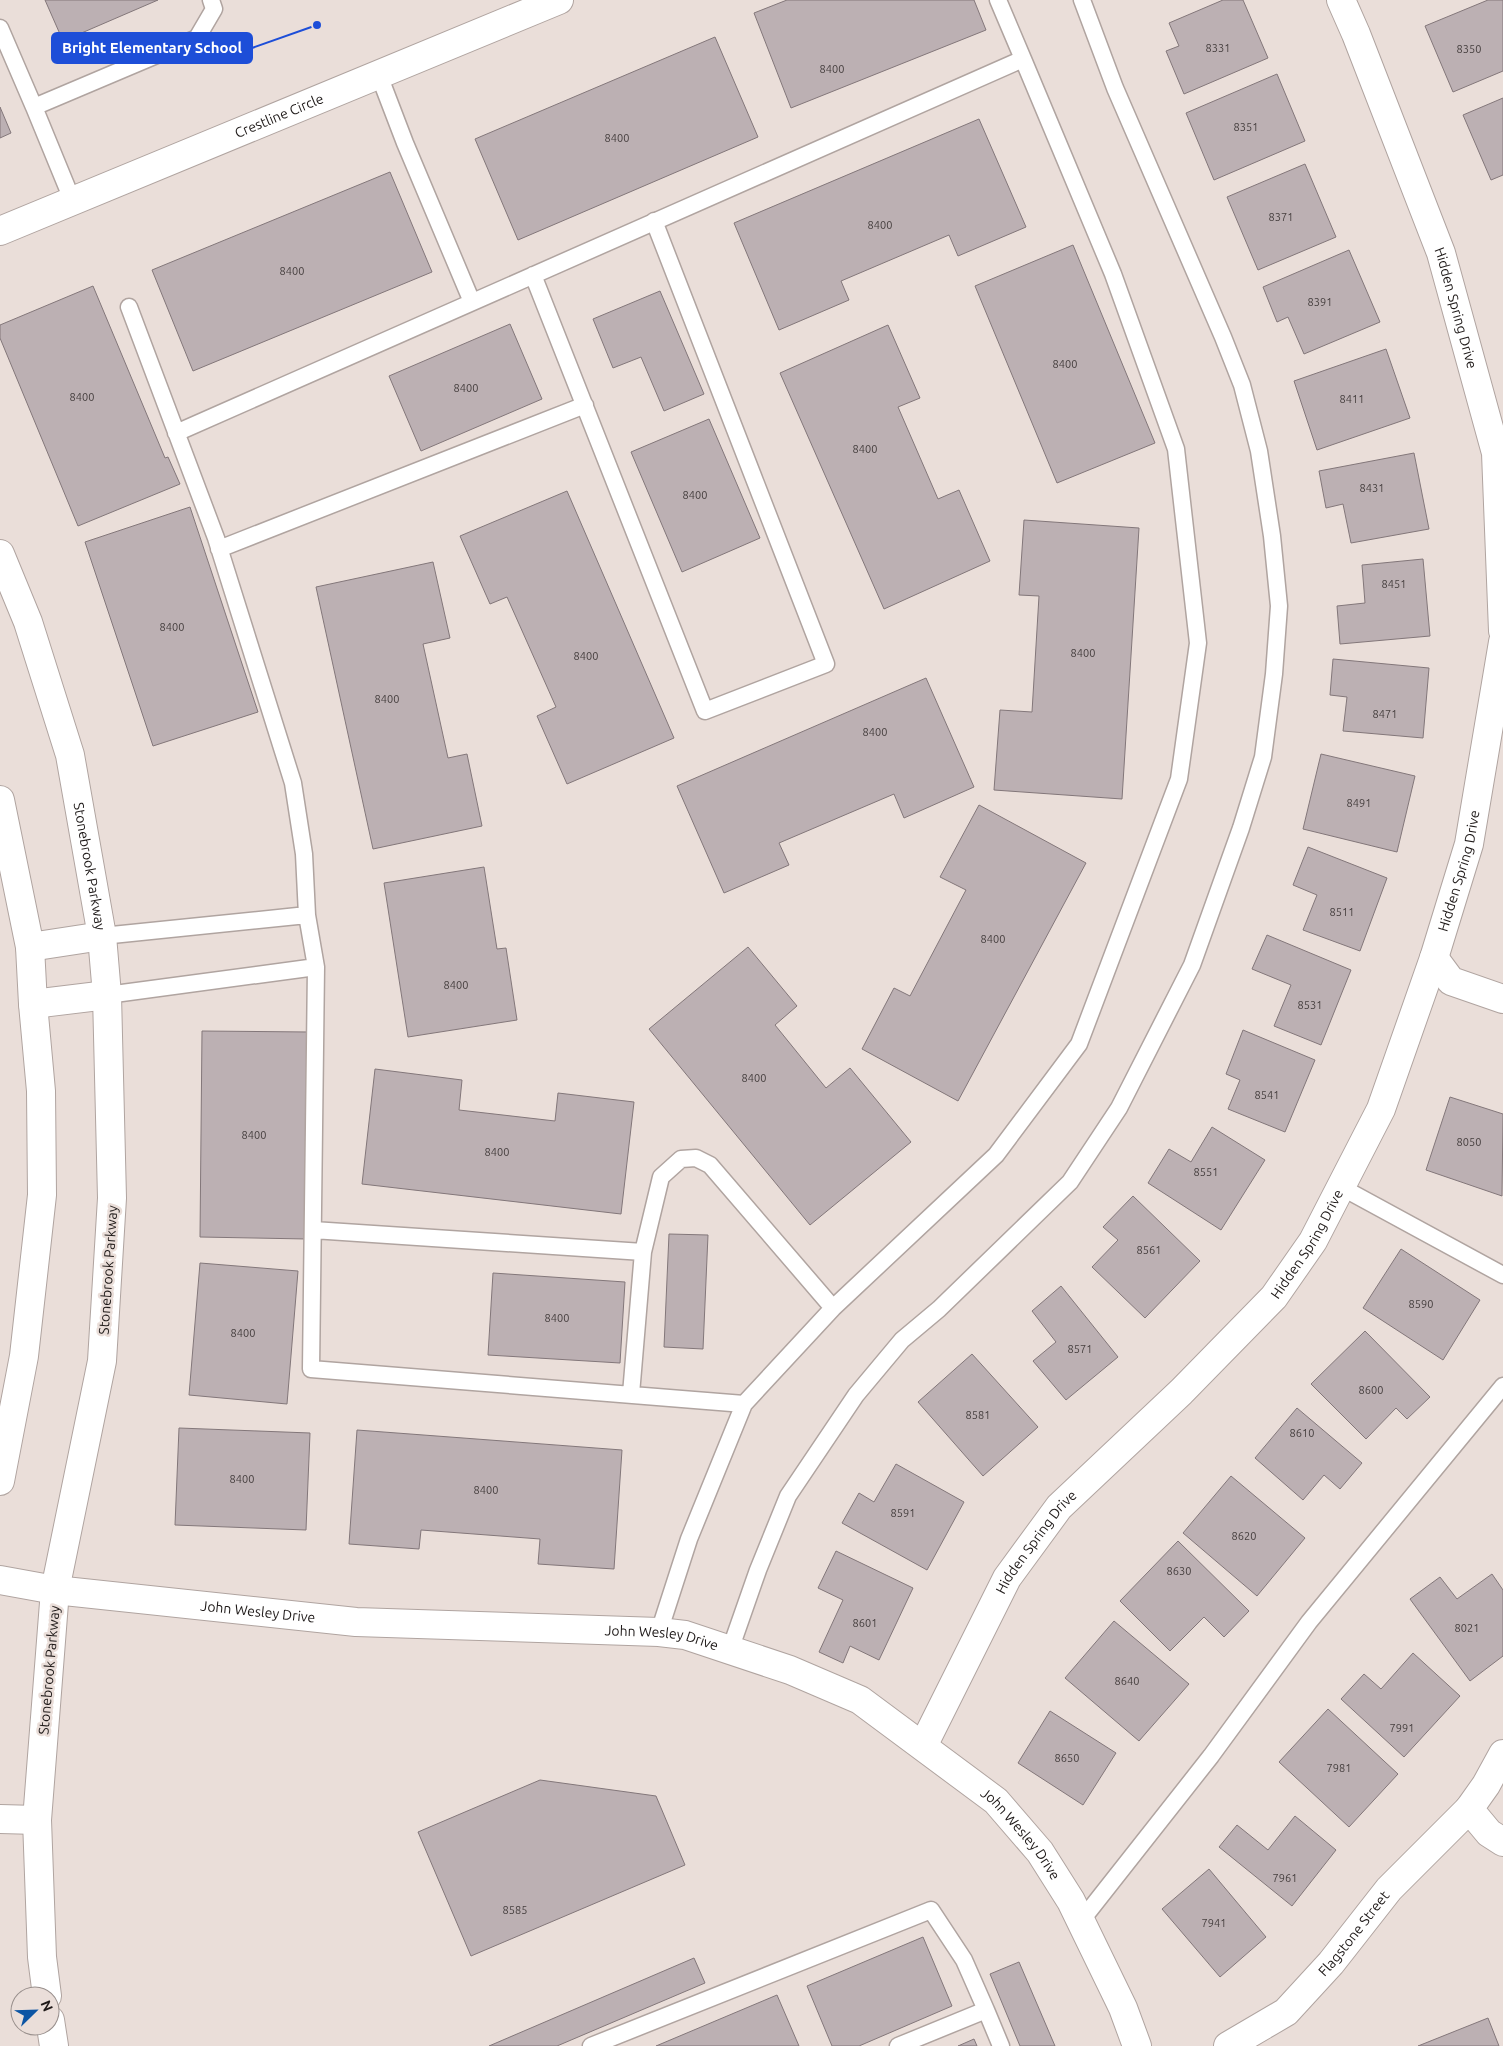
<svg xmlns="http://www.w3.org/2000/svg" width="1503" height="2046" viewBox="0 0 1503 2046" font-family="Ubuntu,sans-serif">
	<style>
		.building { fill: #bcb0b3; stroke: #83777a }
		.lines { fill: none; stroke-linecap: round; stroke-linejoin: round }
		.service-casing { stroke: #b0a4a0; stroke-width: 19 }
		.minor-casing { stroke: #b0a4a0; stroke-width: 30 }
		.tertiary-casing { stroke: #b0a4a0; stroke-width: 30 }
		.secondary-casing { stroke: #b0a4a0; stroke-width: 30 }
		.service { stroke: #fff; stroke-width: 16 }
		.minor { stroke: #fff; stroke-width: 28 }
		.tertiary { stroke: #fff; stroke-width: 28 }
		.secondary { stroke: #fff; stroke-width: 28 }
		.labels { text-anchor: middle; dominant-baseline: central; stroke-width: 5; stroke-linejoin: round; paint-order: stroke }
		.number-label { font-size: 11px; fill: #463f3f }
		.street-label { font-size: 14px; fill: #1e1918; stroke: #eaded9 }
		.leader { fill: none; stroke: #1d4ed8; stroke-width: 2 }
		.callout-dot { fill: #1d4ed8; stroke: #eaded9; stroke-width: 2 }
		.callout { fill: #1d4ed8; stroke: #1d4ed8; stroke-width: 2 }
		.callout-label { font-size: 15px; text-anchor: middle; font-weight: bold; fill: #fff }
	</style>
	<rect width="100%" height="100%" fill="#eaded9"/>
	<path class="building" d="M45,0H158L63,41Z
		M787,0H974L986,30L791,108L754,13Z
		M1223,0H1243L1268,58L1184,94L1166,51L1179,46L1169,23Z
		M1488,0H1503V71L1453,92L1425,26Z
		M715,37L758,137L518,240L475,139Z
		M1277,74L1305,141L1214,180L1186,113Z
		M1503,98V175L1491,180L1463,115Z
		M0,107L11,133L0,138Z
		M979,119L1026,227L958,256L949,235L841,281L849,300L779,330L734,223Z
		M1305,164L1336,237L1258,270L1227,197Z
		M390,172L432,272L193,371L152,270Z
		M1073,245L1155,443L1057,483L975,286Z
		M1349,250L1380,322L1304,354L1288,317L1277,322L1263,287Z
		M93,286L165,458L168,457L180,484L78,526L0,338V325Z
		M660,291L704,394L664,411L641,357L613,368L593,319Z
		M510,324L542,399L421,451L389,376Z
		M888,325L920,398L898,407L938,499L959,490L990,561L884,609L780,373Z
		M1386,349L1410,418L1317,450L1294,381Z
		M709,419L760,538L682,572L631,452Z
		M1414,453L1429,529L1351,543L1343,504L1326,508L1319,471Z
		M567,491L674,738L567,784L537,716L556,707L507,597L490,604L460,536Z
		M190,507L258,712L153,746L85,542Z
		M1024,520L1139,528L1122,799L994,790L1000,710L1032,712L1039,596L1019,595Z
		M1423,559L1430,636L1340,644L1337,606L1365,603L1362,565Z
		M433,562L450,638L423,644L448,758L467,754L482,826L373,849L316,587Z
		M1333,659L1429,668L1423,738L1343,731L1347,697L1330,695Z
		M926,678L974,787L904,818L894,794L779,843L789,865L724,893L677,786Z
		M1321,754L1415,776L1397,852L1303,829Z
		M979,805L1086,863L958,1101L862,1049L894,988L910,996L966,890L940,877Z
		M1308,847L1387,878L1360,951L1303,930L1317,895L1293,885Z
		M484,867L497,949L506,948L517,1020L408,1037L384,883Z
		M1267,935L1351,970L1321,1045L1274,1026L1291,985L1252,969Z
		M748,947L797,1006L775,1025L826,1088L850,1068L911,1142L810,1225L649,1029Z
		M1243,1030L1315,1060L1285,1132L1228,1109L1240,1080L1226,1074Z
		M202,1031L309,1032L307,1239L200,1237Z
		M375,1069L462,1080L459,1110L555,1121L558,1093L634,1102L621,1214L362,1184Z
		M1450,1097L1503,1114L1502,1196L1426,1170Z
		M1212,1127L1265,1160L1221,1230L1148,1183L1169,1149L1191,1162Z
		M1133,1196L1200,1261L1145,1318L1092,1267L1118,1240L1103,1227Z
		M669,1234L708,1235L703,1349L664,1347Z
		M1401,1249L1480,1300L1443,1360L1363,1308Z
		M200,1263L298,1271L287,1404L189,1395Z
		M493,1273L625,1282L620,1363L488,1355Z
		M1061,1286L1118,1357L1066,1400L1033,1361L1056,1342L1032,1311Z
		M1365,1331L1430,1397L1407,1419L1396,1408L1366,1439L1311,1384Z
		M972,1354L1038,1427L983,1476L918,1402Z
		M1297,1408L1362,1463L1340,1489L1324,1475L1303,1500L1255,1458Z
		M179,1428L310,1433L306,1530L175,1525Z
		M357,1430L622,1450L614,1569L538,1564L540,1539L421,1530L419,1549L349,1544Z
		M896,1464L964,1502L927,1570L842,1523L859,1493L874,1502Z
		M1231,1476L1305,1538L1257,1596L1183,1533Z
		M1178,1541L1249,1611L1224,1637L1204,1617L1170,1651L1120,1601Z
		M836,1551L913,1588L879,1660L850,1646L843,1663L819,1652L843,1600L818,1588Z
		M1492,1574L1503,1590V1656L1470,1681L1410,1599L1440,1577L1457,1599Z
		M1114,1621L1189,1684L1139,1741L1065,1678Z
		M1413,1653L1460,1696L1404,1757L1341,1699L1364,1674L1381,1689Z
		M1328,1709L1398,1774L1349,1827L1279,1762Z
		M1050,1711L1116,1753L1083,1805L1018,1763Z
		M540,1780L656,1796L685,1865L471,1956L418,1832Z
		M1295,1816L1336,1850L1292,1906L1219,1847L1237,1825L1268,1850Z
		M1209,1869L1266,1937L1220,1977L1162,1909Z
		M923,1937L952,2006L859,2046H832L807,1986Z
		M694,1958L705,1983L557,2046H489Z
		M1019,1962L1055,2046H1020L990,1974Z
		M777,1995L799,2046H656Z
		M1488,2018L1499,2046H1418Z
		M974,2039L977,2046H958Z"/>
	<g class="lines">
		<g class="service-casing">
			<path id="service" d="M998,0L1023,59
				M0,28L34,107
				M379,75L405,143L472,302
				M73,202L34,107L197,38L214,9L211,0
				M533,275L705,711L826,664L654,221
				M129,307L216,538L293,783L304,854L307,915L316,967L311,1369L744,1404L833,1308L996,1155L1079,1044L1179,779L1198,643L1176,449L1113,274L1023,59L176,433
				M219,549L585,405
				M102,936L307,915
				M107,995L316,967
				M1341,1187L1503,1275
				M313,1230L643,1252
				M631,1394L643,1252L661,1177L681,1159L696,1158L710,1165L833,1308
				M659,1632L689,1539L744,1404
				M730,1650L758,1570L788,1496L856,1395L902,1340L939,1309L1070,1182L1119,1108L1192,965L1241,828L1263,757L1274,674L1279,606L1272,536L1259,451L1242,385L1223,337L1115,88L1082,0
				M1081,1921L1211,1756L1309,1622L1503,1386
				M591,2046L931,1910L964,1960L986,2010
				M898,2046L986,2010L1001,2046"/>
		</g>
		<g class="minor-casing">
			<g id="minor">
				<path id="s1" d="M1341,0L1356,34L1441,253L1496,453L1503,631"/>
				<path d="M1434,958L1451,981L1503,999"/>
				<path id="s2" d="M0,1580L55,1590L356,1622L659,1632L685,1635L790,1670L860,1700L996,1801L1040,1852L1071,1901L1123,2008L1137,2046"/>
				<path id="s3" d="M923,1746L1007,1578L1059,1507L1181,1392L1274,1297L1313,1241L1381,1109L1434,958L1469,844L1503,642"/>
				<path d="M1503,1754L1486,1785L1469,1809L1489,1833L1503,1842"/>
				<path d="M0,1819L37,1820"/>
				<path id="s4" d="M1228,2046L1286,2012L1331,1963L1389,1889L1469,1809"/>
			</g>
		</g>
		<g class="tertiary-casing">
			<g id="tertiary">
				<path id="s5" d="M0,231L559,0"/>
			</g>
		</g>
		<g class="secondary-casing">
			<g id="secondary">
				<path id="s6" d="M0,554L28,622L70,755L102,936L107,995L112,1198L102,1361L55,1590L37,1820L42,1957L47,1996"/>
				<path d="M0,800L30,947L33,1004L41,1091L42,1195L24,1356L0,1481"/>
				<path d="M30,947L102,936"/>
				<path d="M33,1004L107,995"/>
				<path d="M50,2020L54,2046"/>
			</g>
		</g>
		<use href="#service" class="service"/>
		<use href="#minor" class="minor"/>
		<use href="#tertiary" class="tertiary"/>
		<use href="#secondary" class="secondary"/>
	</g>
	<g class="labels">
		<g class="number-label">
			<text x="1218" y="48">8331</text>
			<text x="1469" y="49">8350</text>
			<text x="832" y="69">8400</text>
			<text x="1246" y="127">8351</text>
			<text x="617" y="138">8400</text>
			<text x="1281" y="217">8371</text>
			<text x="880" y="225">8400</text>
			<text x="292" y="271">8400</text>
			<text x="1320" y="302">8391</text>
			<text x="1065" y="364">8400</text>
			<text x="466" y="388">8400</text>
			<text x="82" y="397">8400</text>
			<text x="1352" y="399">8411</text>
			<text x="865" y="449">8400</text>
			<text x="1372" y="488">8431</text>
			<text x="695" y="495">8400</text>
			<text x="1394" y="584">8451</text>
			<text x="172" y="627">8400</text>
			<text x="1083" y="653">8400</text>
			<text x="586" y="656">8400</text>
			<text x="387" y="699">8400</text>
			<text x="1385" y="714">8471</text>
			<text x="875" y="732">8400</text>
			<text x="1359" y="803">8491</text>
			<text x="1342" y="912">8511</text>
			<text x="993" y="939">8400</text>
			<text x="456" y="985">8400</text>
			<text x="1310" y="1005">8531</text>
			<text x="754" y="1078">8400</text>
			<text x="1267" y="1095">8541</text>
			<text x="254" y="1135">8400</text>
			<text x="1469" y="1142">8050</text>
			<text x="497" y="1152">8400</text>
			<text x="1206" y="1172">8551</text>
			<text x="1149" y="1250">8561</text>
			<text x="1421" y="1304">8590</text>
			<text x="557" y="1318">8400</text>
			<text x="243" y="1333">8400</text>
			<text x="1080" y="1349">8571</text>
			<text x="1371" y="1390">8600</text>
			<text x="978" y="1415">8581</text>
			<text x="1302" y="1433">8610</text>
			<text x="242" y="1479">8400</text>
			<text x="486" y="1490">8400</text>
			<text x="903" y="1513">8591</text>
			<text x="1244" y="1536">8620</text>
			<text x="1179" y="1571">8630</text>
			<text x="865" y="1623">8601</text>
			<text x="1467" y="1628">8021</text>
			<text x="1127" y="1681">8640</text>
			<text x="1402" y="1728">7991</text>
			<text x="1067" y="1758">8650</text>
			<text x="1339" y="1768">7981</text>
			<text x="1285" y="1878">7961</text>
			<text x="515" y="1910">8585</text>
			<text x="1214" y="1923">7941</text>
		</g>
		<g class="street-label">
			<text stroke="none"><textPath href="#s5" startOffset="302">Crestline Circle</textPath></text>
			<text stroke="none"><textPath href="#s1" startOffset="329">Hidden Spring Drive</textPath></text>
			<text stroke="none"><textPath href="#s6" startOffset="326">Stonebrook Parkway</textPath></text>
			<text stroke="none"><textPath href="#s3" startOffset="1044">Hidden Spring Drive</textPath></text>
			<text stroke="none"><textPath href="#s3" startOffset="639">Hidden Spring Drive</textPath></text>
			<text transform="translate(108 1270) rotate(-86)">Stonebrook Parkway</text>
			<text stroke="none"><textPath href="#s3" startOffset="234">Hidden Spring Drive</textPath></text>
			<text stroke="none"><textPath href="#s2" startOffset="260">John Wesley Drive</textPath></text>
			<text stroke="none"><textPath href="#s2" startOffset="665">John Wesley Drive</textPath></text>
			<text transform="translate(49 1670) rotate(-85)">Stonebrook Parkway</text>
			<text stroke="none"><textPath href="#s2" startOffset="1085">John Wesley Drive</textPath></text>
			<text stroke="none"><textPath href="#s4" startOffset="171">Flagstone Street</textPath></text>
		</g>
	</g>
	<path class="leader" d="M317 25L252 48"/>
	<circle class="callout-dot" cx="317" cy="25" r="5"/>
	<rect class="callout" x="52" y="33" width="200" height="30" rx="5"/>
	<g class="callout-label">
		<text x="152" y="53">Bright Elementary School</text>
	</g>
	<g transform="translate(35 2011) rotate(67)"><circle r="24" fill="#eaded9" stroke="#988f8c"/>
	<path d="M0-4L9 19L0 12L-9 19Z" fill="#0c55a4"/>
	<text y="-8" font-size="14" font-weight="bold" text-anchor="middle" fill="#1e1918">N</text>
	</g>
</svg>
